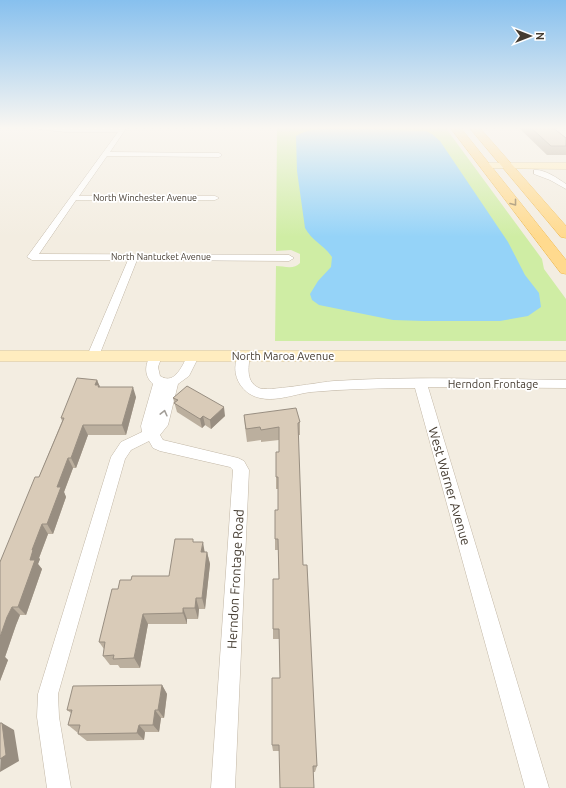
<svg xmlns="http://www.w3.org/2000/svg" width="566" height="788" viewBox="0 0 566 788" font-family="Ubuntu,sans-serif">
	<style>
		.green { fill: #cfeda4 }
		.water { fill: #95d3f8 }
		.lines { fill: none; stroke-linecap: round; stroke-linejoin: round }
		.street-casing { stroke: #c2b7a6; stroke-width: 1 }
		.secondary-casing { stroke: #dbc48d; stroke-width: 1 }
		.primary-casing { stroke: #f1bb51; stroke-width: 1 }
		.street { fill: #fff; fill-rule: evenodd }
		.secondary { fill: #ffedbf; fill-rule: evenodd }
		.primary { fill: #ffda8e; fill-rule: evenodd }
		.wall { fill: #bbaf9e }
		.shaded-wall { fill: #988e81 }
		.building { fill: #d9cbb8; stroke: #988e81 }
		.oneway { stroke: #99835b }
		.oneway2 { stroke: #a29e98 }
		.labels { text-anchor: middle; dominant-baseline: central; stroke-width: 3.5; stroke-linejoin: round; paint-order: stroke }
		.far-street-label { font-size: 9px; fill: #453c31; stroke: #fff }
		.street-label { font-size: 11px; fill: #453c31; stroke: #fff }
		.near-street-label { font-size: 13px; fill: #453c31; stroke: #fff }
	</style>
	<rect width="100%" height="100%" fill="#f3ede1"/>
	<path class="green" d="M277,127H445L542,259L544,269L566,299V341H275L276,266C284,266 294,270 300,263V254L291,250L276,251Z"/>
	<path class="water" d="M365,129L426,131L432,134L440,141L508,242L525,275L539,293L541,307L528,316L500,321H424L393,320L319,305L312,300L310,294L318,281L331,267L332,257C323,244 312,241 305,228L297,171L296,136C312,125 345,130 365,129Z"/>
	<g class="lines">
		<g class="street-casing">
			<path id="street" d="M36,127L120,128L127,127L110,152L219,153L222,155L219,157L107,156L79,196H215L219,198L215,200H76L39,254L289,255L294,258L289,261L137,260L99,356L97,359H89L87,356L128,260H32L27,257L118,132H65L39,129Z
				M534,170C545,169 557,178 566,184V189L550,180L534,174Z
				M156,352L160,353L162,356L158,367L160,376C176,386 183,363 189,353H197L199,356L189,376L178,384L168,425L160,435L163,440L238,458L244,461L249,470L235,788H211L233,470L230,467L160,451L153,448L149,441L131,450L125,459L58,694L59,717L71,788H47L37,717L38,694L111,457L121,442L142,432L141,426L153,384C143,375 145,363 152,353Z
				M244,352L248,353L250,356C248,368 246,382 259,388C266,392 321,382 334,381C411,376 489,379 566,380V388L428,387L549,788H525L415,388C380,388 346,389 311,392C295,394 276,402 260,398C240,394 228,371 240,353Z"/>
		</g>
		<g class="secondary-casing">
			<path id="secondary" d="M485,163H566V169L482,168L480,166L482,164Z
				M0,351H566V361H0Z"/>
		</g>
		<g class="primary-casing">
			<path id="primary" d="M450,127H460L566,260V274L561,273Z
				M469,127H479L566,226V238L561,237Z"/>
		</g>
		<use href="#street" class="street"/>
		<use href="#secondary" class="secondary"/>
		<use href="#primary" class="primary"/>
	</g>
	<path class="wall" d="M518,127H552L566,138V155H547Z
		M97,380L100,387L136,397L126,435H88L76,468H73L64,492L66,497L53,534H48L39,558L40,559L38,564L42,569L26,615H20L16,625L5,657L8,660L0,681V562L39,477L62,421L61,418Z
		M173,398L225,416L211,429L205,425L202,428L177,412Z
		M244,415L300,422V435H298L303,565L317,766L315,772H313L279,751H273L272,745L280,678L279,639H273V629L279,579L278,550H275V539L278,510V489H276V452H279V440L261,442V440L247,442L245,427Z
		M193,542L205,552H207L210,564L205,609H199L198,619H187V624H148L140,668H120L118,665H110L103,656L104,649L99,642L118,589L131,580L169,576Z
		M162,685L167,694L164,718H161L159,732H145L144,740L87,741L78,734V733L68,725L71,713L67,710Z"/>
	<path class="shaded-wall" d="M97,380L103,395L95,385Z
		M133,387L136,397L126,435L122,425Z
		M224,407L225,416L211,429L210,420Z
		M203,416L205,425L202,428L200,419Z
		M83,425L88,435L76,468L71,458Z
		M68,458L73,468L64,492L66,497L53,534L47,524L57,487Z
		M42,524L48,534L39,558L40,559L38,564L42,569L26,615L18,607L32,550Z
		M203,542L205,554L201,552Z
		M207,552L210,564L205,609L202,598Z
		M196,598L199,609L198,619L195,608Z
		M12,607L20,615L16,625L5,657L8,660L0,681V637L7,617Z
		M183,608L187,619V624L183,613Z
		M143,614L148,624L140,668L134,658Z
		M162,685L167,694L164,718L158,710Z
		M155,710L161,718L159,732L153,725Z
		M2,723L14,730L19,761L0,772Z
		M139,725L145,732L144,740L137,733Z"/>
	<path class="building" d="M530,127H552L566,138V146H551Z
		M77,378L97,380L95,385H99L98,387H133L122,425H83L71,458H68L57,487H61L47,524H42L32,550H33L30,560H35L18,607H12L7,617L0,637V562L35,477H39L64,418H61Z
		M187,386L224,407L210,420L203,416L200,419L174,403L178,400L173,398Z
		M296,408L300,422L298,423L303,565H307L317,766H313L314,788H280L279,745H272V678H280L279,629H273V579H279L278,539H275V510H278V477H276V452H279V427L261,430L260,427L246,429L244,415Z
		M175,539H193V542H203L201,552H207L202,598H196L195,608H183V613L143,614L134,658L113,659L114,655L103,656L105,642H99L112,589H118L120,580H131L132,576H169Z
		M162,685L158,710H155L153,725H139L137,733L78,734L80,725H68L72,710H67L73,686Z
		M0,723H2L6,755L0,759Z"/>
	<defs><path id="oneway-chevron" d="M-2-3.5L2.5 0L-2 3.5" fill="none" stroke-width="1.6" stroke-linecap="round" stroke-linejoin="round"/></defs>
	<use class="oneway" href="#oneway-chevron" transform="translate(514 203) rotate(52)"/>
	<use class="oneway2" href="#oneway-chevron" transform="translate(164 413) rotate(-76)"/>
	<linearGradient id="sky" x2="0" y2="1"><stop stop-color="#87c0ee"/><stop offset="0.54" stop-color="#faf7f2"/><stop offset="1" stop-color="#faf7f2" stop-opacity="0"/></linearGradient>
	<rect width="566" height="237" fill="url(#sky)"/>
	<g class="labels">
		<g class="far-street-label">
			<text x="145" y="198">North Winchester Avenue</text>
			<text x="161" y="257">North Nantucket Avenue</text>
		</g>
		<g class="street-label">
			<text x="283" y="356">North Maroa Avenue</text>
			<text x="493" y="384">Herndon Frontage</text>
		</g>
		<g class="near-street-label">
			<text transform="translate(450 486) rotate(74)">West Warner Avenue</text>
			<text transform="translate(235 579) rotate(-87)">Herndon Frontage Road</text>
		</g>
	</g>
	<g transform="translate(530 36) rotate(90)" stroke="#ffffff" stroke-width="3" paint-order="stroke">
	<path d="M0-3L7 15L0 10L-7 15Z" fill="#453c31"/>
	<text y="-6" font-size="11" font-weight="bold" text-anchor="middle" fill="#453c31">N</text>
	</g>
</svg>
